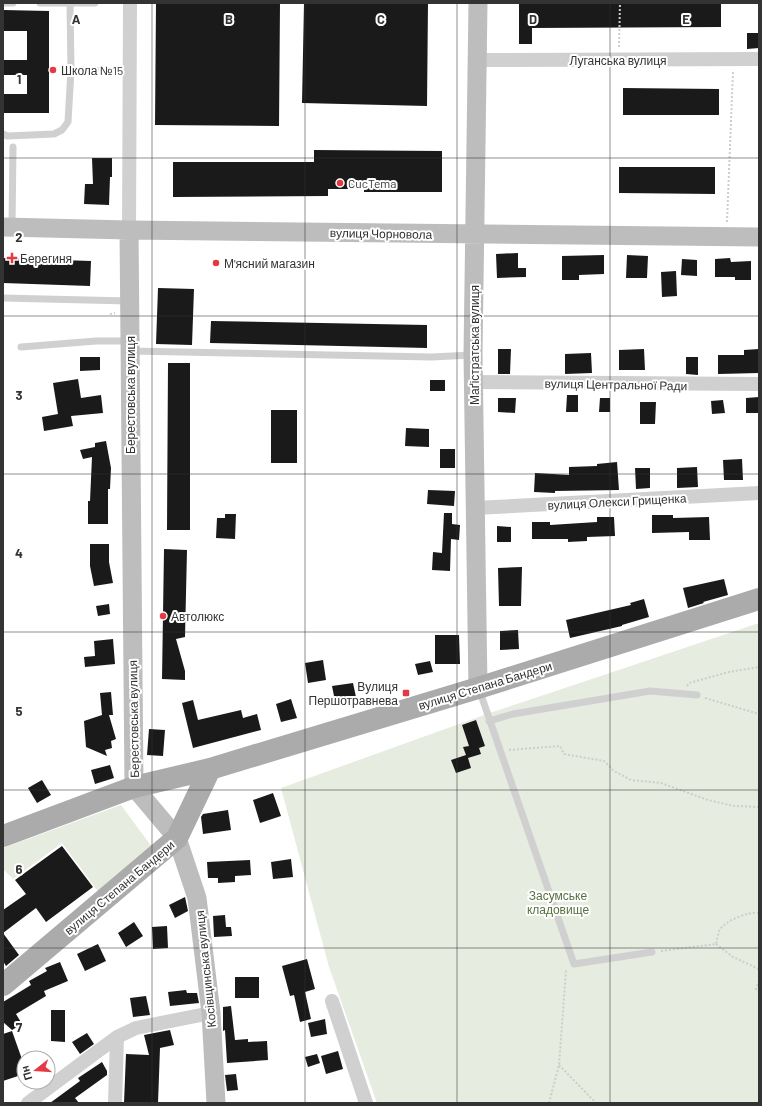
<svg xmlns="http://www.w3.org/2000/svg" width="762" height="1106" viewBox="0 0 762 1106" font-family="Barlow,sans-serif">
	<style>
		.green { fill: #e6ecdf }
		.building { fill: #1a1a1a }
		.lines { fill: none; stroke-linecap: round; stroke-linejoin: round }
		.path { stroke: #cdcdcd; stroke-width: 2; stroke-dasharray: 2 2; stroke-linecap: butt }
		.lane { stroke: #d0d0d0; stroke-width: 7 }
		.street { stroke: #d0d0d0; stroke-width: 14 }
		.secondary { stroke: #bdbdbd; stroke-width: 19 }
		.primary { stroke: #ababab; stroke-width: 22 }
		.grid { fill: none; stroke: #333; stroke-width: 1; stroke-opacity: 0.55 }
		.poi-dot { fill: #e63946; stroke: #fff; stroke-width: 1.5 }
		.labels { text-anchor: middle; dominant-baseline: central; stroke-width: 4; stroke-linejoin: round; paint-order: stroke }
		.street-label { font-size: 12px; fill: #333; stroke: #fff }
		.poi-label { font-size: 12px; fill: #333; stroke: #fff; text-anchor: start }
		.park-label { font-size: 12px; fill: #56703f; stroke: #fff }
		.grid-label { font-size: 13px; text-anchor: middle; font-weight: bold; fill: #333; stroke: #fff; stroke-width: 4; stroke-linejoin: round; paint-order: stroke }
	</style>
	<rect width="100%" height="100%" fill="#fff"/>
	<path class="green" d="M759,623V1103H377L329,967L281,788L487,714Z
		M121,805L152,847L100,894L62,843L13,879L3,869V848Z"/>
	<path class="building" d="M156,3H280L279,126L155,125Z
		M304,3H428L427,106L302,103Z
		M519,3H721V27L532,28V44H519Z
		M3,10L49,11V113H3V94H27V75H3V60H27V31H3Z
		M747,33H759V48L747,49Z
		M623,88L719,89V115H623Z
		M314,150L442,151V192H364V189H328V196L173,197V162H314Z
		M92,158H112V177H110L109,205L84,204L85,184H93Z
		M619,167H715V194L619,193Z
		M518,253V268H526V277L497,278L496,254Z
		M604,255V274L579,275V280H562V256Z
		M627,255L648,256L647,278H626Z
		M3,258L91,261L90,286L3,283Z
		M730,258L731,262L751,261V280H735V277H715V259Z
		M682,259L697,260V276L681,275Z
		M676,271L677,296L662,297L661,272Z
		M158,288L194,289L192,345L156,344Z
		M211,321L427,325V348L210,343Z
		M498,349H511L510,374H498Z
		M644,349L645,370H619V350Z
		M759,349V373L718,374V355H744V350Z
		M591,353L592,373L565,374V354Z
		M80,357H100V370L80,371Z
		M686,357H698V375L686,374Z
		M168,363H190V530H167Z
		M78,379L81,398L101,395L103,413L71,416L73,426L44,431L42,417L58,414L53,383Z
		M430,380H445V391H430Z
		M567,395H578V412H566Z
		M759,397V413H746V398Z
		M498,398H516L515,413L498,412Z
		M600,398H610V412H599Z
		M723,400L725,413L712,414L711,401Z
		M640,402H656L655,424H640Z
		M271,410H297V463H271Z
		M406,428L429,429V447L405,446Z
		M106,441L111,468L110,489H108V524H88V501H90L92,457L83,459L80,450L95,447V443Z
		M440,449H455V468H440Z
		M742,459L743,480H724L723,460Z
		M617,462L619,490L555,491V493L534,492L535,473L569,475V467L597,466V464Z
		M697,467L698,487L677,488V468Z
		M635,468H650V488L636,489Z
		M428,490L455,491L454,506L427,504Z
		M444,513H452V524L460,525L459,540L451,539L450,571L432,570L433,552L442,553Z
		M225,514H236L235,539L216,538L217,518H225Z
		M652,515H673V518L709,517L710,540H689V532L652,533Z
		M597,517H614L615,536L587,537V541L568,542V539H532V522H550V525L597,522Z
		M497,526L511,527V542H497Z
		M90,544H109V562L113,583L94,586L90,566Z
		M164,549L187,550L185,637L176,639L185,671V680L162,679Z
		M522,567L521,606H499L498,568Z
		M724,579L728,595L703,602L704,603L688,608L683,588Z
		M644,599L649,617L622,625V626L570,638L566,620L631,605L630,603Z
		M109,604L110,614L98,616L96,606Z
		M518,630L519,649L500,650V631Z
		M435,635H459L460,664H435Z
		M113,639L115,664L85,667L84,657L95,656L94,641Z
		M323,660L326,680L308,683L305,663Z
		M430,661L433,672L418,675L415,664Z
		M353,683L356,697L335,701L332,686Z
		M111,692L113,715H109L116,739L111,741L112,748L105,750L107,756L86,747L84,721L102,715L100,693Z
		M291,699L297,718L281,722L276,704Z
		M193,700L198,720L241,710L243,718L257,714L261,730L193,748L182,703Z
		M476,720L485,746L479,748L481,754L468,758L471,768L456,773L451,760L466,755L463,747L469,746L462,725Z
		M149,729L165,730L163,756L147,755Z
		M110,765L114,778L95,784L91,770Z
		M42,780L51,795L37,803L28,788Z
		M273,793L281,816L260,823L253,800Z
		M228,810L231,830L203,834L201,817L203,814Z
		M62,846L93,887L46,922L36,908L3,933L19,955L6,966L3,961V910L26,894L15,880Z
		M291,859L293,877L273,879L271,862Z
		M250,860L251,875L235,876V882L218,883V878H208L207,862Z
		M185,897L188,911L175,918L169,905Z
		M225,915L226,927H231L232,936L214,937L213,916Z
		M134,922L143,936L126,947L118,933Z
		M167,926L168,948L153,949L152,927Z
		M98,944L106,961L85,971L77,954Z
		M307,959L315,989L305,992L311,1019L300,1022L294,995L290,996L282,966Z
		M60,962L68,981L44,991L46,996L16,1014L22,1024L12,1030L3,1022V1002L31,985L29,981L47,971L45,968Z
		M235,977H259V998H235Z
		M186,990L187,993H197L199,1003L170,1006L168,992Z
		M146,996L150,1015L133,1017L130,998Z
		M231,1006L235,1040L248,1039V1042L267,1041L268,1060L227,1063L225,1030L223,1031V1007Z
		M51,1010H65V1042L51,1041Z
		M325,1019L327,1034L311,1037L308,1023Z
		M170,1030L174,1045L160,1048L158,1103H124L126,1054L149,1055L144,1035Z
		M12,1031L24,1065V1074L3,1081V1034Z
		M87,1033L94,1044L80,1054L72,1042Z
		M338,1051L343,1069L326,1074L321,1056Z
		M317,1054L320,1063L308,1067L305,1057Z
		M102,1062L107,1071V1075L75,1098L79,1103H50L80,1081L78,1078Z
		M236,1074L238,1090L227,1091L225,1075Z"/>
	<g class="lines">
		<path class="path" d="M619,47L620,3
			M727,222L733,71
			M110,314L115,313
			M687,686L689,683L729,672L759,667
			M705,698L759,714
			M509,750L560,746L564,754L604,761L614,771L631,780L661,783L708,800L734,806L759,807
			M716,944L733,957L759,969
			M661,951L716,944C717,940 718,935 719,931C724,921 749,911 759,913
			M756,990L759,980
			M559,1065L596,1103
			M549,1103L559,1065L566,970"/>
		<path class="lane" d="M3,3H13
			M40,3H95
			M70,4L71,70
			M3,134L7,136L54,134L62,130L68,122L71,70L130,71
			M12,227L13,147
			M3,298L129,301
			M21,347L96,341H130
			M130,351L432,357L472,355
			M479,689L574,964L652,952
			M489,721L513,714L650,691L697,695"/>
		<path class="street" d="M477,60L759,59
			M129,230L130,3
			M473,382L759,384
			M475,508L759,493
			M332,1001L366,1103
			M28,1103L117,1037L136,1028L211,1013
			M115,1103L117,1037"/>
		<path class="secondary" d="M478,3L473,354L478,688
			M3,227L129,230L759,237
			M129,230L134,787L177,838L197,898L211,1013L216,1103"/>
		<path class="primary" d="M3,836L134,787L210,769L478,688L759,599
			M3,985L177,838L210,769"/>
	</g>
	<path class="grid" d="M152,3V1103M305,3V1103M457,3V1103M610,3V1103M3,158H759M3,316H759M3,474H759M3,632H759M3,790H759M3,948H759"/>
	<g class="poi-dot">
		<circle cx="53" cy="70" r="4"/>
		<circle cx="340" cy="183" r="4"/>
		<path d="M10 252h4v4h4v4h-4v4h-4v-4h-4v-4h4z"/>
		<circle cx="216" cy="263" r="4"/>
		<circle cx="163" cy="616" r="4"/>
		<rect x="402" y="689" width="8" height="8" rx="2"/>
	</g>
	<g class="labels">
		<g class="street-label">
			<text x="618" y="60">Луганська вулиця</text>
			<text transform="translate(381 233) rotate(1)">вулиця Чорновола</text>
			<text transform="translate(474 345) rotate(-90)">Маґістратська вулиця</text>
			<text transform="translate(616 384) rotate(1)">вулиця Центральної Ради</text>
			<text transform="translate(130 395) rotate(-90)">Берестовська вулиця</text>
			<text transform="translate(617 501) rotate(-3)">вулиця Олекси Грищенка</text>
			<text transform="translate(485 685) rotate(-17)">вулиця Степана Бандери</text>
			<text transform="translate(133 719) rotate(-91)">Берестовська вулиця</text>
			<text transform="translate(119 887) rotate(-40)">вулиця Степана Бандери</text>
			<text transform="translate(205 969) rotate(-96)">Косівщинська вулиця</text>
		</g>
		<g class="poi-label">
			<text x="61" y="70">Школа №15</text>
			<text x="348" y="183">CucTema</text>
			<text x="20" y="258">Берегиня</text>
			<text x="224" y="263">М'ясний магазин</text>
			<text x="171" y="616">Автолюкс</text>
			<text x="398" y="686" text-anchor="end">Вулиця<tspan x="398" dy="14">Першотравнева</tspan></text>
		</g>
		<g class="park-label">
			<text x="558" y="895">Засумське<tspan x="558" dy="14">кладовище</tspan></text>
		</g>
	</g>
	<g class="grid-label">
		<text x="76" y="24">A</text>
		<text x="229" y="24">B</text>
		<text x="381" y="24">C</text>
		<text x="533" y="24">D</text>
		<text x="686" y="24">E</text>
		<text x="19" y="84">1</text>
		<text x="19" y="242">2</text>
		<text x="19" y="400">3</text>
		<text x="19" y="558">4</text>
		<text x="19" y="716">5</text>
		<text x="19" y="874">6</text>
		<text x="19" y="1032">7</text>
	</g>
	<rect width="762" height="1106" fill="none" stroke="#333333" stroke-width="8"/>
	<g transform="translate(36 1070) rotate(253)"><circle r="19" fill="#ffffff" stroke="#adadad"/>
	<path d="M0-3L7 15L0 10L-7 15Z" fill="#e63946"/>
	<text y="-6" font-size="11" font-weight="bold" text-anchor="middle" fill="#333333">Пн</text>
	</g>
</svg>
